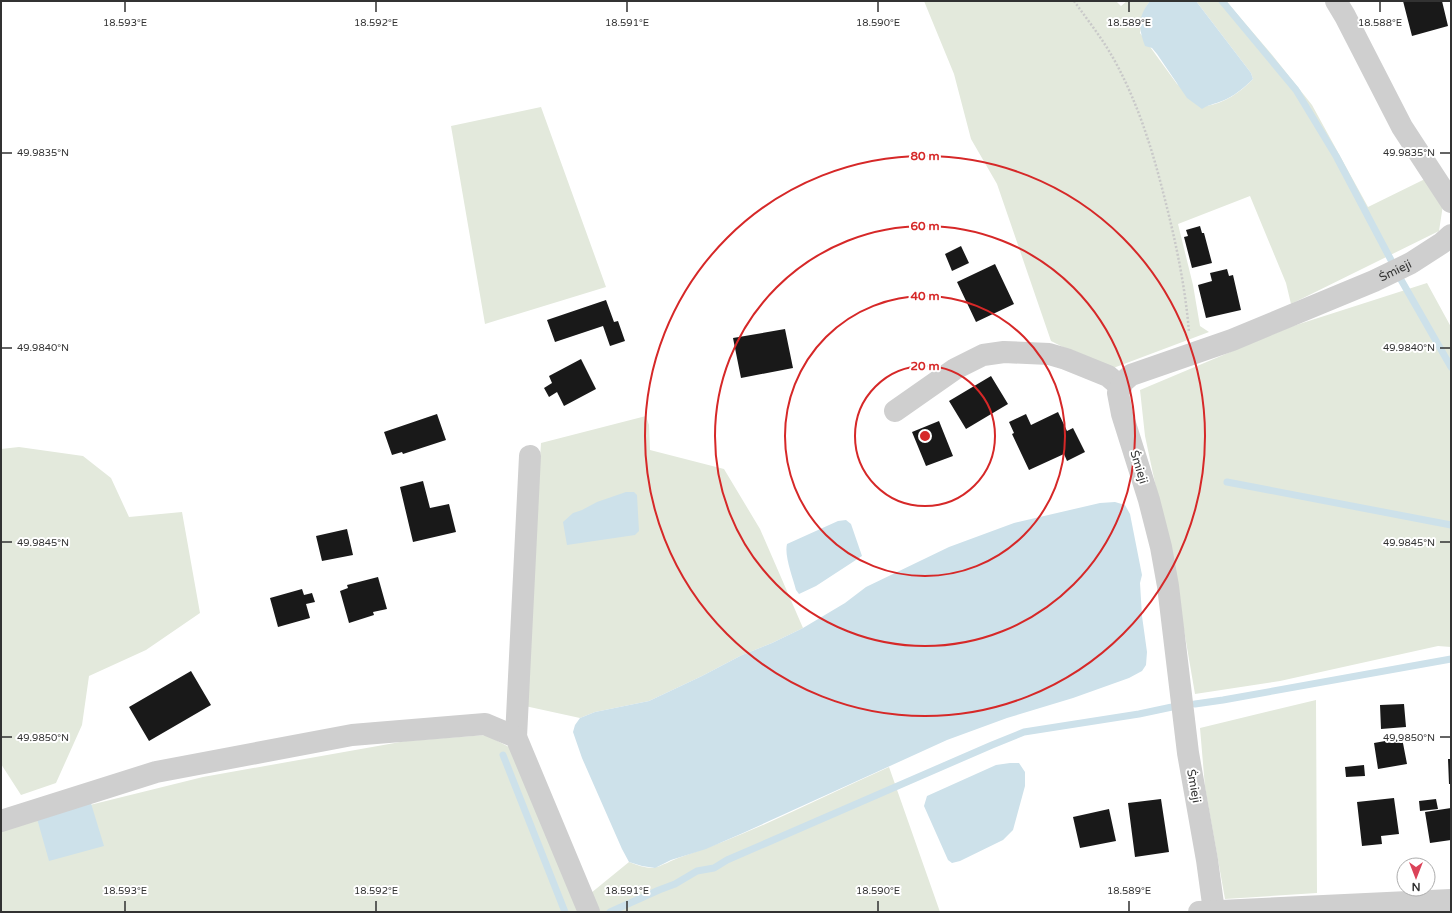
<svg xmlns="http://www.w3.org/2000/svg" width="1452" height="913" viewBox="0 0 1452 913" font-family="'Varela Round',sans-serif">
	<style>
		.green { fill: #e3e9dc }
		.water { fill: #cde1ea }
		.lines { fill: none; stroke-linecap: round; stroke-linejoin: round }
		.stream { stroke: #cde1ea; stroke-width: 7 }
		.building { fill: #191919 }
		.path { stroke: #c9c9c9; stroke-width: 2.5; stroke-dasharray: 2 2; stroke-linecap: butt }
		.minor { stroke: #cfcfcf; stroke-width: 22 }
		.ticks { fill: none; stroke: #323232; stroke-width: 1.5 }
		.ring { fill: none; stroke: #d62828; stroke-width: 2 }
		.labels { text-anchor: middle; dominant-baseline: central; stroke-width: 4; stroke-linejoin: round; paint-order: stroke }
		.street-label { font-size: 12px; fill: #323232; stroke: #fff }
		.ticks-label { font-size: 10px; text-anchor: middle; fill: #323232; stroke: #fff; stroke-width: 4; stroke-linejoin: round; paint-order: stroke }
		.centre { fill: #d62828; stroke: #fff; stroke-width: 2 }
		.ring-label { font-size: 12px; text-anchor: middle; font-weight: bold; fill: #d62828; stroke: #fff; stroke-width: 4; stroke-linejoin: round; paint-order: stroke }
	</style>
	<rect width="100%" height="100%" fill="#fff"/>
	<path class="green" d="M924,1H1116L1121,6L1127,1H1150L1146,7L1140,33L1177,84L1206,106C1223,104 1241,92 1253,79L1251,73L1196,1H1226L1273,56L1312,105L1368,207L1427,178L1443,205L1439,231L1291,304L1286,283L1250,196L1178,224L1193,285L1200,326L1209,332L1108,370L1051,341L997,184L971,139L954,74Z
		M541,107L606,287L485,324L451,126Z
		M1427,283L1451,327V647L1438,646L1280,681L1195,694L1174,572L1145,436L1140,390L1290,327Z
		M646,416L649,425L650,450L724,469L760,529L803,628L772,643L742,655L702,676L649,701L595,712L580,718L525,706L541,443Z
		M19,447L83,456L111,478L129,517L182,512L200,613L146,650L89,676L82,725L56,783L21,795L1,764V449Z
		M1316,700L1317,893L1225,899L1205,787L1200,728Z
		M486,735L509,747L579,912H1V827L203,777L406,741Z
		M889,767L940,912H600L591,893L629,862C637,865 645,868 653,868C660,867 674,859 681,857C753,833 820,798 889,767Z"/>
	<path class="water" d="M1150,1H1196L1251,73L1253,79C1245,87 1233,97 1222,101C1215,104 1207,105 1202,109L1187,98L1157,54L1152,48L1145,46C1138,28 1138,16 1150,1Z
		M626,492H634L637,495L639,531L635,535L567,545L563,522L573,513L582,510L597,502Z
		M1115,502L1125,505L1130,514L1142,575L1140,583L1142,616L1147,652L1146,665L1142,671L1129,678L1073,698L1007,718L947,740L743,833L706,849L671,860L655,868L642,866L629,862L622,849L582,758L573,732L575,725L580,718L595,712L649,701L702,676L742,655L772,643L803,628L845,603L866,587L949,547L1014,523L1100,503Z
		M846,520L851,524L862,556L816,586L799,594L796,590C793,578 784,556 787,544L838,521Z
		M1010,763H1019L1025,772V786L1013,830L1003,840L960,861L952,863L948,860L924,806L927,796L996,765Z
		M90,800L104,846L49,861L36,815Z"/>
	<g class="lines">
		<path class="stream" d="M1222,1L1296,90L1336,156L1391,260
			M1400,278L1451,367
			M1227,482L1451,525
			M1195,704L1223,700L1451,659
			M503,755L565,912
			M610,912L659,890L675,884L697,871L714,868L727,860L992,745L1024,732L1139,714L1172,707"/>
	</g>
	<path class="building" d="M1403,1H1442L1448,26L1412,36Z
		M1200,226L1202,233H1204L1212,263L1192,268L1184,237L1188,236L1186,230Z
		M961,246L969,263L952,271L945,254Z
		M995,264L1014,304L976,322L957,282Z
		M1227,269L1229,276L1233,275L1241,310L1206,318L1198,285L1212,281L1210,273Z
		M606,300L614,322L618,321L625,341L610,346L603,326L555,342L547,320Z
		M785,329L793,368L741,378L733,338Z
		M581,359L596,389L564,406L557,392L549,397L544,388L552,383L549,376Z
		M991,376L1008,404L966,429L949,401Z
		M1058,412L1067,431L1073,428L1085,452L1067,461L1064,454L1029,470L1012,434L1014,433L1009,422L1026,414L1031,425Z
		M437,414L446,440L403,454L402,452L392,455L384,432Z
		M939,421L953,456L926,466L912,432Z
		M423,481L430,508L449,504L456,532L413,542L400,487Z
		M347,529L353,555L322,561L316,536Z
		M378,577L387,609L373,612L374,615L349,623L340,591L348,588L347,585Z
		M302,589L304,595L312,593L315,602L306,604L310,618L278,627L270,598Z
		M191,671L211,705L149,741L129,707Z
		M1404,704L1406,727L1381,729L1380,705Z
		M1402,738L1407,764L1378,769L1374,743Z
		M1448,759H1451V784H1449Z
		M1364,765L1365,776L1346,777L1345,767Z
		M1394,798L1399,834L1381,836L1382,844L1362,846L1357,802Z
		M1161,799L1169,852L1135,857L1128,803Z
		M1436,799L1438,809L1420,811L1419,801Z
		M1451,808V840L1430,843L1425,812Z
		M1109,809L1116,841L1080,848L1073,817Z"/>
	<g class="lines">
		<path class="path" d="M1074,1C1087,19 1101,37 1112,56C1136,98 1151,145 1163,192C1175,238 1185,284 1189,332"/>
		<g class="minor">
			<path d="M1336,1L1345,16L1402,127L1451,202"/>
			<path d="M895,411L955,369L983,355L1004,352L1049,354L1066,359L1108,376L1121,387"/>
			<path d="M516,737L530,456"/>
			<path d="M1,821L156,772L352,735L485,724L516,737L589,912"/>
			<path id="s1" d="M1214,911L1207,860L1188,753L1168,586L1161,547L1149,500L1122,414L1118,393L1123,382L1131,375L1232,340L1374,281L1411,263L1442,243L1451,235"/>
			<path d="M1199,912L1451,900"/>
		</g>
	</g>
	<path class="ticks" d="M125,2V12M376,2V12M627,2V12M878,2V12M1129,2V12M1380,2V12M2,153H12M1440,153H1450M2,348H12M1440,348H1450M2,542H12M1440,542H1450M2,737H12M1440,737H1450M125,901V911M376,901V911M627,901V911M878,901V911M1129,901V911"/>
	<g class="ring">
		<circle cx="925" cy="436" r="70"/>
		<circle cx="925" cy="436" r="140"/>
		<circle cx="925" cy="436" r="210"/>
		<circle cx="925" cy="436" r="280"/>
	</g>
	<g class="labels">
		<g class="street-label">
			<text stroke="none"><textPath href="#s1" startOffset="835">Śmieji</textPath></text>
			<text transform="translate(1139 467) rotate(73)">Śmieji</text>
			<text transform="translate(1194 786) rotate(80)">Śmieji</text>
		</g>
	</g>
	<g class="ticks-label">
		<text x="125" y="26">18.593°E</text>
		<text x="376" y="26">18.592°E</text>
		<text x="627" y="26">18.591°E</text>
		<text x="878" y="26">18.590°E</text>
		<text x="1129" y="26">18.589°E</text>
		<text x="1380" y="26">18.588°E</text>
		<text x="1409" y="156">49.9835°N</text>
		<text x="43" y="156">49.9835°N</text>
		<text x="1409" y="351">49.9840°N</text>
		<text x="43" y="351">49.9840°N</text>
		<text x="1409" y="546">49.9845°N</text>
		<text x="43" y="546">49.9845°N</text>
		<text x="1409" y="741">49.9850°N</text>
		<text x="43" y="741">49.9850°N</text>
		<text x="125" y="894">18.593°E</text>
		<text x="376" y="894">18.592°E</text>
		<text x="627" y="894">18.591°E</text>
		<text x="878" y="894">18.590°E</text>
		<text x="1129" y="894">18.589°E</text>
	</g>
	<circle cx="925" cy="436" r="6" class="centre"/>
	<g class="ring-label">
		<text x="925" y="160">80 m</text>
		<text x="925" y="230">60 m</text>
		<text x="925" y="300">40 m</text>
		<text x="925" y="370">20 m</text>
	</g>
	<rect width="1452" height="913" fill="none" stroke="#323232" stroke-width="4"/>
	<g transform="translate(1416 877) rotate(180)"><circle r="19" fill="#ffffff" stroke="#adadad"/>
	<path d="M0-3L7 15L0 10L-7 15Z" fill="#db4359"/>
	<text y="-6" font-size="11" font-weight="bold" text-anchor="middle" fill="#323232">N</text>
	</g>
</svg>
